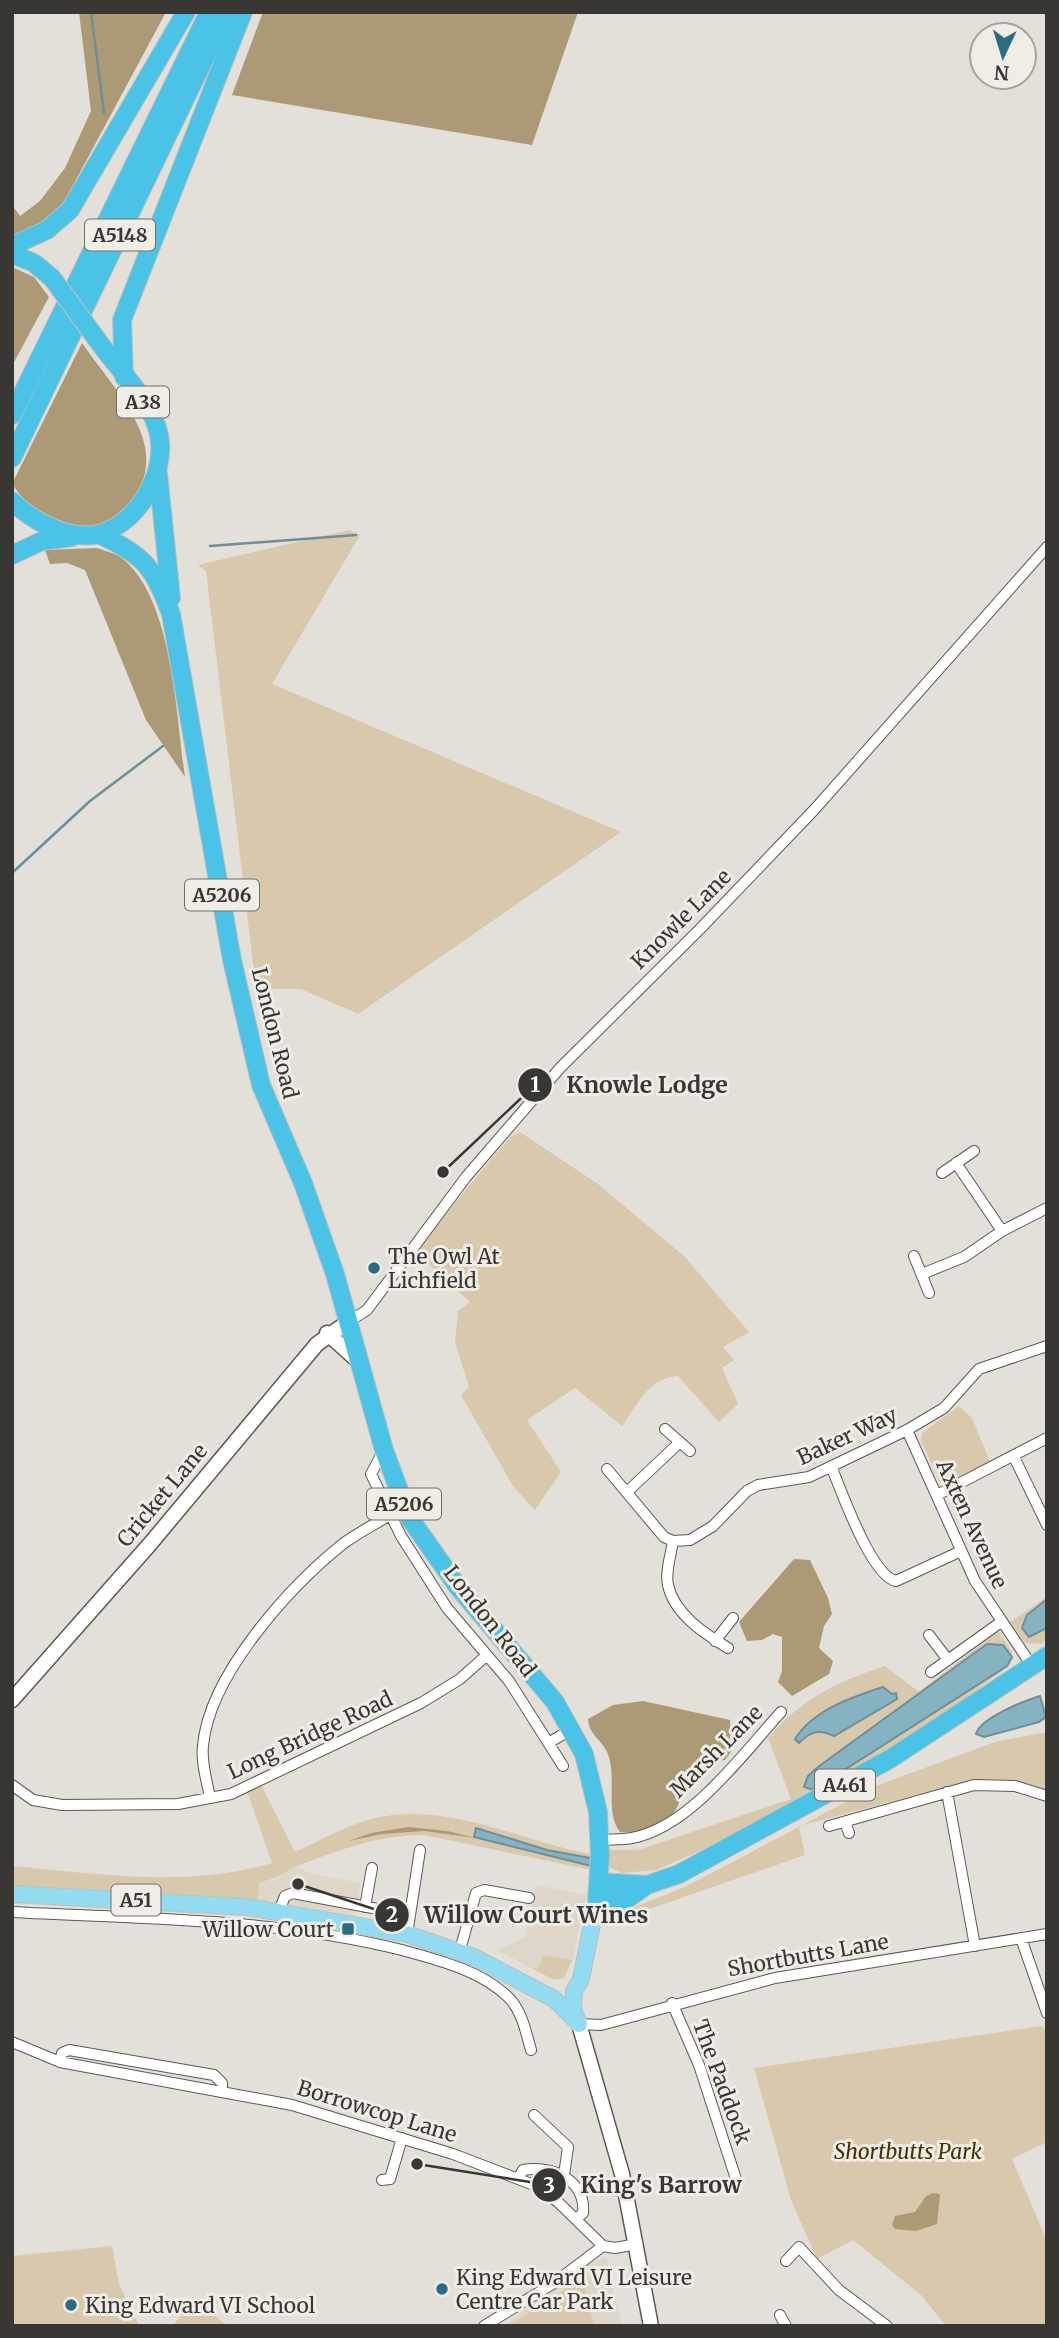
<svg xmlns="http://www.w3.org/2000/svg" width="1059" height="2338" viewBox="0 0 1059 2338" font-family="Merriweather,serif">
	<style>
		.built { fill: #ded7c9 }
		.green { fill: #d8c9ad }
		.forest { fill: #ac9a77 }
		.water { fill: #86b3c2; stroke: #6f8e97; stroke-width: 2 }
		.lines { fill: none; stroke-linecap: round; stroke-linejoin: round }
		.stream { stroke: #6f8e97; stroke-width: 2.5 }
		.street-casing { stroke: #5c5953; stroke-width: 12 }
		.secondary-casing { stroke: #5c5953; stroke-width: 17 }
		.primary-casing { stroke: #bfbfbe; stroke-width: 18 }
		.highway-casing { stroke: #bfbfbe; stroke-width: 20 }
		.street { stroke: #fff; stroke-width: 10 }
		.secondary { stroke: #fff; stroke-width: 14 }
		.primary { stroke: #93dbf0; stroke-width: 16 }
		.highway { stroke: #4bc3e6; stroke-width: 18 }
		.highway-bridge-casing { stroke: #bfbfbe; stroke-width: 20; stroke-linecap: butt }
		.highway-bridge { stroke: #4bc3e6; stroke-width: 18 }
		.poi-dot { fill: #2b6c80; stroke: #f0ede6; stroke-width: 2.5 }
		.labels { text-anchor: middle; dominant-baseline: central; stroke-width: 6; stroke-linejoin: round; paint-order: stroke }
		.shield { fill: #f0ede6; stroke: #6f6e69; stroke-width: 2 }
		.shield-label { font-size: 19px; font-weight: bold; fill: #383734 }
		.street-label { font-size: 21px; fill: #383734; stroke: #f0ede6 }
		.poi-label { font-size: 21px; fill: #383734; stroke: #f0ede6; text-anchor: start }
		.park-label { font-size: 21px; font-style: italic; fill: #453102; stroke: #f0ede6 }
		.leader { fill: none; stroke: #383734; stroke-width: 2.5 }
		.callout-dot { fill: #383734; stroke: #f0ede6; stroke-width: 2.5 }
		.mark-label { font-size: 21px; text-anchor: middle; font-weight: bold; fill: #fff }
		.callout-label { font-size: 23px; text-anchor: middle; font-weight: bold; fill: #383734; stroke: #f0ede6; stroke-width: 6; stroke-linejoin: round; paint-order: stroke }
	</style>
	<rect width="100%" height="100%" fill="#e3dfd9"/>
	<path class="built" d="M297,1867L312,1874L361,1883L355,1916L295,1906L256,1903L259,1882L274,1879Z
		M536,1885L587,1895L572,1960L544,1955L537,1969L496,1951L525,1937Z
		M606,2257L622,2326H504L581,2268Z"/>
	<path class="green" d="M349,530L360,535L272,684L621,832L358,1014L301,989H256L206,571L198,565Z
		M520,1132L598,1184L684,1256L749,1332L723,1347L734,1360L722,1368L738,1404L719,1422L678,1376C649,1377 637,1405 622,1426L575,1388L527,1420L561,1472L535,1510L513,1486L461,1395L469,1387L455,1342L458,1311L470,1302L415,1251L510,1137Z
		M959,1406L972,1418L990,1462L948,1481L940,1482L921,1441L922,1433Z
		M1047,1597V1639L1041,1644L1025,1643L1010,1622Z
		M998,1631L1012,1652L1010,1665L937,1719L840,1781L725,1840L656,1870L622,1873L609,1867V1850H638L791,1799L768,1738C801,1699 837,1682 885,1666L919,1692Z
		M1047,1732V1790L1012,1780L976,1779L799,1826L805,1855L606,1924L611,1917L689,1885L876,1786L995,1742Z
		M261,1785L295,1852C322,1840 350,1823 380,1817C451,1803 521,1841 591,1854V1870L424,1835C378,1835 342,1849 300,1865C286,1871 275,1880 260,1882L256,1903L12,1890V1866C97,1874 188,1888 272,1863L247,1791Z
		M544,1955L572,1960L564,1978L554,1980L520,1962L537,1969Z
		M1042,2026L1047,2033V2142L1012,2159L1047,2241V2326H946L921,2295L853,2240L817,2259L791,2200L754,2068Z
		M112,2246L119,2284L139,2326H12V2256Z
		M583,2281L594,2326H509L575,2283Z
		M195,2301L228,2326H172Z"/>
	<path class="forest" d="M79,12H166L63,204L37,228L12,237V205L20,216L40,201L65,168L91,111Z
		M263,12H578L532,145L232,95Z
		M12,267L34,277L49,297L12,366Z
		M82,343C102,372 139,413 145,447C155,497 105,544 55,523C36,515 24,501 12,484Z
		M97,548C105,551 115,553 122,558C173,599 176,715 185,777L146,720L85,570L67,563L50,564L45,550Z
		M794,1559L810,1560L828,1598L832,1614L824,1626L819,1648L833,1661L829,1674L792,1696L778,1682L782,1671V1637L773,1634L762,1640L747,1641L739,1622Z
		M643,1701L730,1720L731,1752L725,1760C713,1759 693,1776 686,1786C680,1793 680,1804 675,1811C665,1825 637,1834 620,1832C604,1811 618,1776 607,1752C601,1739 589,1735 588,1719L613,1705Z
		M408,1827L447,1831L476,1838L424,1831L382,1834L349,1841L371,1833Z
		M933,2193L940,2194L937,2224L916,2231L895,2229L892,2225L895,2216L915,2212L926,2196Z"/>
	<path class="water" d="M1047,1599V1628L1029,1637L1022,1628L1027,1615Z
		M987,1644L1003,1645L1012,1657L1007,1666L813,1790L804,1787L808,1776L818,1767Z
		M883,1687L892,1694L896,1693L897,1699L834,1736C819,1729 811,1731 799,1743L795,1739C813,1710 852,1697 883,1687Z
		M1040,1696L1046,1717L1039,1722L984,1737L976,1734C980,1718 1024,1701 1040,1696Z
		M476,1828L547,1850L591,1858V1866L474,1837Z"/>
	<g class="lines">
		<path class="stream" d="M91,12L104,113
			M210,546L356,535
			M12,873L90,801L163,746"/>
		<g class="street-casing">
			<path id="street" d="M956,1163L1002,1231
				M942,1173L974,1151
				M914,1256L929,1293
				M922,1274L964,1257L1002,1231L1047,1208
				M348,1322L367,1310L466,1177L560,1068L700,929L814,810L1047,547
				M665,1429L690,1451
				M907,1430L975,1581L1032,1666
				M384,1450L371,1474L401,1536L447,1608L509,1681L563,1766
				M1014,1457L1047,1525
				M831,1466C841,1490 871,1576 896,1581L959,1552
				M607,1469L664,1537L673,1541L690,1540L713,1526L747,1491L758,1485L809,1477L907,1430L944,1408L979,1369L1047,1346
				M627,1492L680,1442
				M937,1495L1047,1438
				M673,1541C671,1555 665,1572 668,1585C674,1614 705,1634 728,1648
				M929,1635L948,1660
				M715,1641L733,1618
				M931,1672L1001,1622
				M550,1742L572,1729
				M12,1785L33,1800L62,1805L178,1804L231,1794L421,1703L460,1679L487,1655
				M947,1792L975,1946
				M210,1798C207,1781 201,1763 203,1746C209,1675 290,1586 344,1543C358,1533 375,1524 390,1515
				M845,1822L849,1833
				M829,1826L974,1785L1015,1786L1047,1796
				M599,1840C610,1839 622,1840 632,1838C690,1827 743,1754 781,1712
				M365,1907L372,1868
				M279,1911L285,1896L293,1893L410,1915L407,1934
				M12,1912C143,1919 275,1918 402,1950C438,1960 480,1970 508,1997C522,2010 526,2033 531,2050
				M410,1915L420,1850
				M1021,1938L1047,2013
				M460,1950L476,1893L484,1890L529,1898
				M672,2003L699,2065L737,2182
				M579,2024L601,2025L775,1978L1047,1934
				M12,2042L60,2062L292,2105L453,2154L534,2185L558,2202L603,2246L615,2248L637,2244
				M60,2062L62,2053L69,2050L214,2075L222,2083V2092
				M534,2115L568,2147L564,2175
				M519,2177L523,2170C552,2165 586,2180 583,2213L576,2219
				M382,2180L390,2179L402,2138
				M786,2261L799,2247L839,2290L887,2326
				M780,2315L786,2326
				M484,2326L554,2283L603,2246"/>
		</g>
		<g class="secondary-casing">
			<path id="secondary" d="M327,1333L358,1361
				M12,1700L150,1544L317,1344L348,1322
				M579,2024L622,2174L651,2326"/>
		</g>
		<g class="primary-casing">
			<path id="primary" d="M12,1894L247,1907L407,1934L474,1957L554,1999L579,2024
				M578,2022L573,2009L574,1991L581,1979L597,1900"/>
		</g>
		<g class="highway-casing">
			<path id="highway" d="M12,246L47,230L70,210L186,12
				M12,254L34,263L52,278
				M124,377L122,320L243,12
				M12,415L209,12
				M12,458L227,12
				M158,473L171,598
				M12,501C32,521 66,539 94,535C136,528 167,474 159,435C153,403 120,371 101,345
				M98,534C144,555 154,567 171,614L232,960L261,1085L303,1183L335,1274L384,1450L409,1517L458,1587L555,1702L584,1754L598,1812L600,1856L597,1900L627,1899L647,1885
				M12,555L42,541L72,537
				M599,1882L647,1885L679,1874L890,1759L1047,1656"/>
		</g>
		<use href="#street" class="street"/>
		<use href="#secondary" class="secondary"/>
		<use href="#primary" class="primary"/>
		<use href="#highway" class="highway"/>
		<g class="highway-bridge-casing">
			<path id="highway-bridge" d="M52,278L101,345"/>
		</g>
		<use href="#highway-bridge" class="highway-bridge"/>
	</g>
	<g class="poi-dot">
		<circle cx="374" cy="1268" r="7"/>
		<rect x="341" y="1922" width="14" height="14" rx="3.5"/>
		<circle cx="442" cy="2289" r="7"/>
		<circle cx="71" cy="2305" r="7"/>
	</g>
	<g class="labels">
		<g class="shield">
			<rect x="85" y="219.5" width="70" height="31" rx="5"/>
			<rect x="117" y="386.5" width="52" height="31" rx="5"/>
			<rect x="185" y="879.5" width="74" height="31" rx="5"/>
			<rect x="367" y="1488.5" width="74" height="31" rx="5"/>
			<rect x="815" y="1769.5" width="60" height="31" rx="5"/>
			<rect x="111.5" y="1884.5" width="49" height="31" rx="5"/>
		</g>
		<g class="shield-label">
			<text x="120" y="235">A5148</text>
			<text x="143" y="402">A38</text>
			<text x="222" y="895">A5206</text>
			<text x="404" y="1504">A5206</text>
			<text x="845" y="1785">A461</text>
			<text x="136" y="1900">A51</text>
		</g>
		<g class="street-label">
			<text transform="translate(681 919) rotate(-45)">Knowle Lane</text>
			<text transform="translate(275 1033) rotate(76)">London Road</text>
			<text transform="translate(847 1436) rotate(-25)">Baker Way</text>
			<text transform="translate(162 1495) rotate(-50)">Cricket Lane</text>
			<text transform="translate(972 1524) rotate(65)">Axten Avenue</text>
			<text transform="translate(490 1621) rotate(52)">London Road</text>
			<text transform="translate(310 1735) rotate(-25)">Long Bridge Road</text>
			<text transform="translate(716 1751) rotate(-45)">Marsh Lane</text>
			<text transform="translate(808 1955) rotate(-10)">Shortbutts Lane</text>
			<text transform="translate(722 2082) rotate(70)">The Paddock</text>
			<text transform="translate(377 2111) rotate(17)">Borrowcop Lane</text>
		</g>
		<g class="poi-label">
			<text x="388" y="1256">The Owl At<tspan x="388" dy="24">Lichfield</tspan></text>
			<text x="334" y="1929" text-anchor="end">Willow Court</text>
			<text x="456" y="2277">King Edward VI Leisure<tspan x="456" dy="24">Centre Car Park</tspan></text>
			<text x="85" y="2305">King Edward VI School</text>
		</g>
		<g class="park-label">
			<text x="908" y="2151">Shortbutts Park</text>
		</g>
	</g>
	<path class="leader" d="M443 1172L535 1085M298 1884L392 1915M417 2164L549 2185"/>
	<g class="callout-dot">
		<circle cx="443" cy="1172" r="7"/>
		<circle cx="298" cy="1884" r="7"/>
		<circle cx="417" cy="2164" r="7"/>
		<circle cx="535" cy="1085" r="18"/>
		<circle cx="392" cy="1915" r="18"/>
		<circle cx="549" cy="2185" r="18"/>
	</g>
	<g class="mark-label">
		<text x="535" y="1092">1</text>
		<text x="392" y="1922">2</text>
		<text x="549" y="2193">3</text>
	</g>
	<g class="callout-label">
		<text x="647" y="1093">Knowle Lodge</text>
		<text x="536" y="1923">Willow Court Wines</text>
		<text x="661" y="2193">King's Barrow</text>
	</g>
	<rect width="1059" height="2338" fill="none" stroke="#383734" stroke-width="28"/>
	<g transform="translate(1003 56) rotate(184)"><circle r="33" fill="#f0ede6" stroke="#a6a49f" stroke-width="2"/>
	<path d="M0-5L12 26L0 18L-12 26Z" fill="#2b6c80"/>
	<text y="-10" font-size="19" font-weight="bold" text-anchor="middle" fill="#383734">N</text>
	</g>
</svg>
